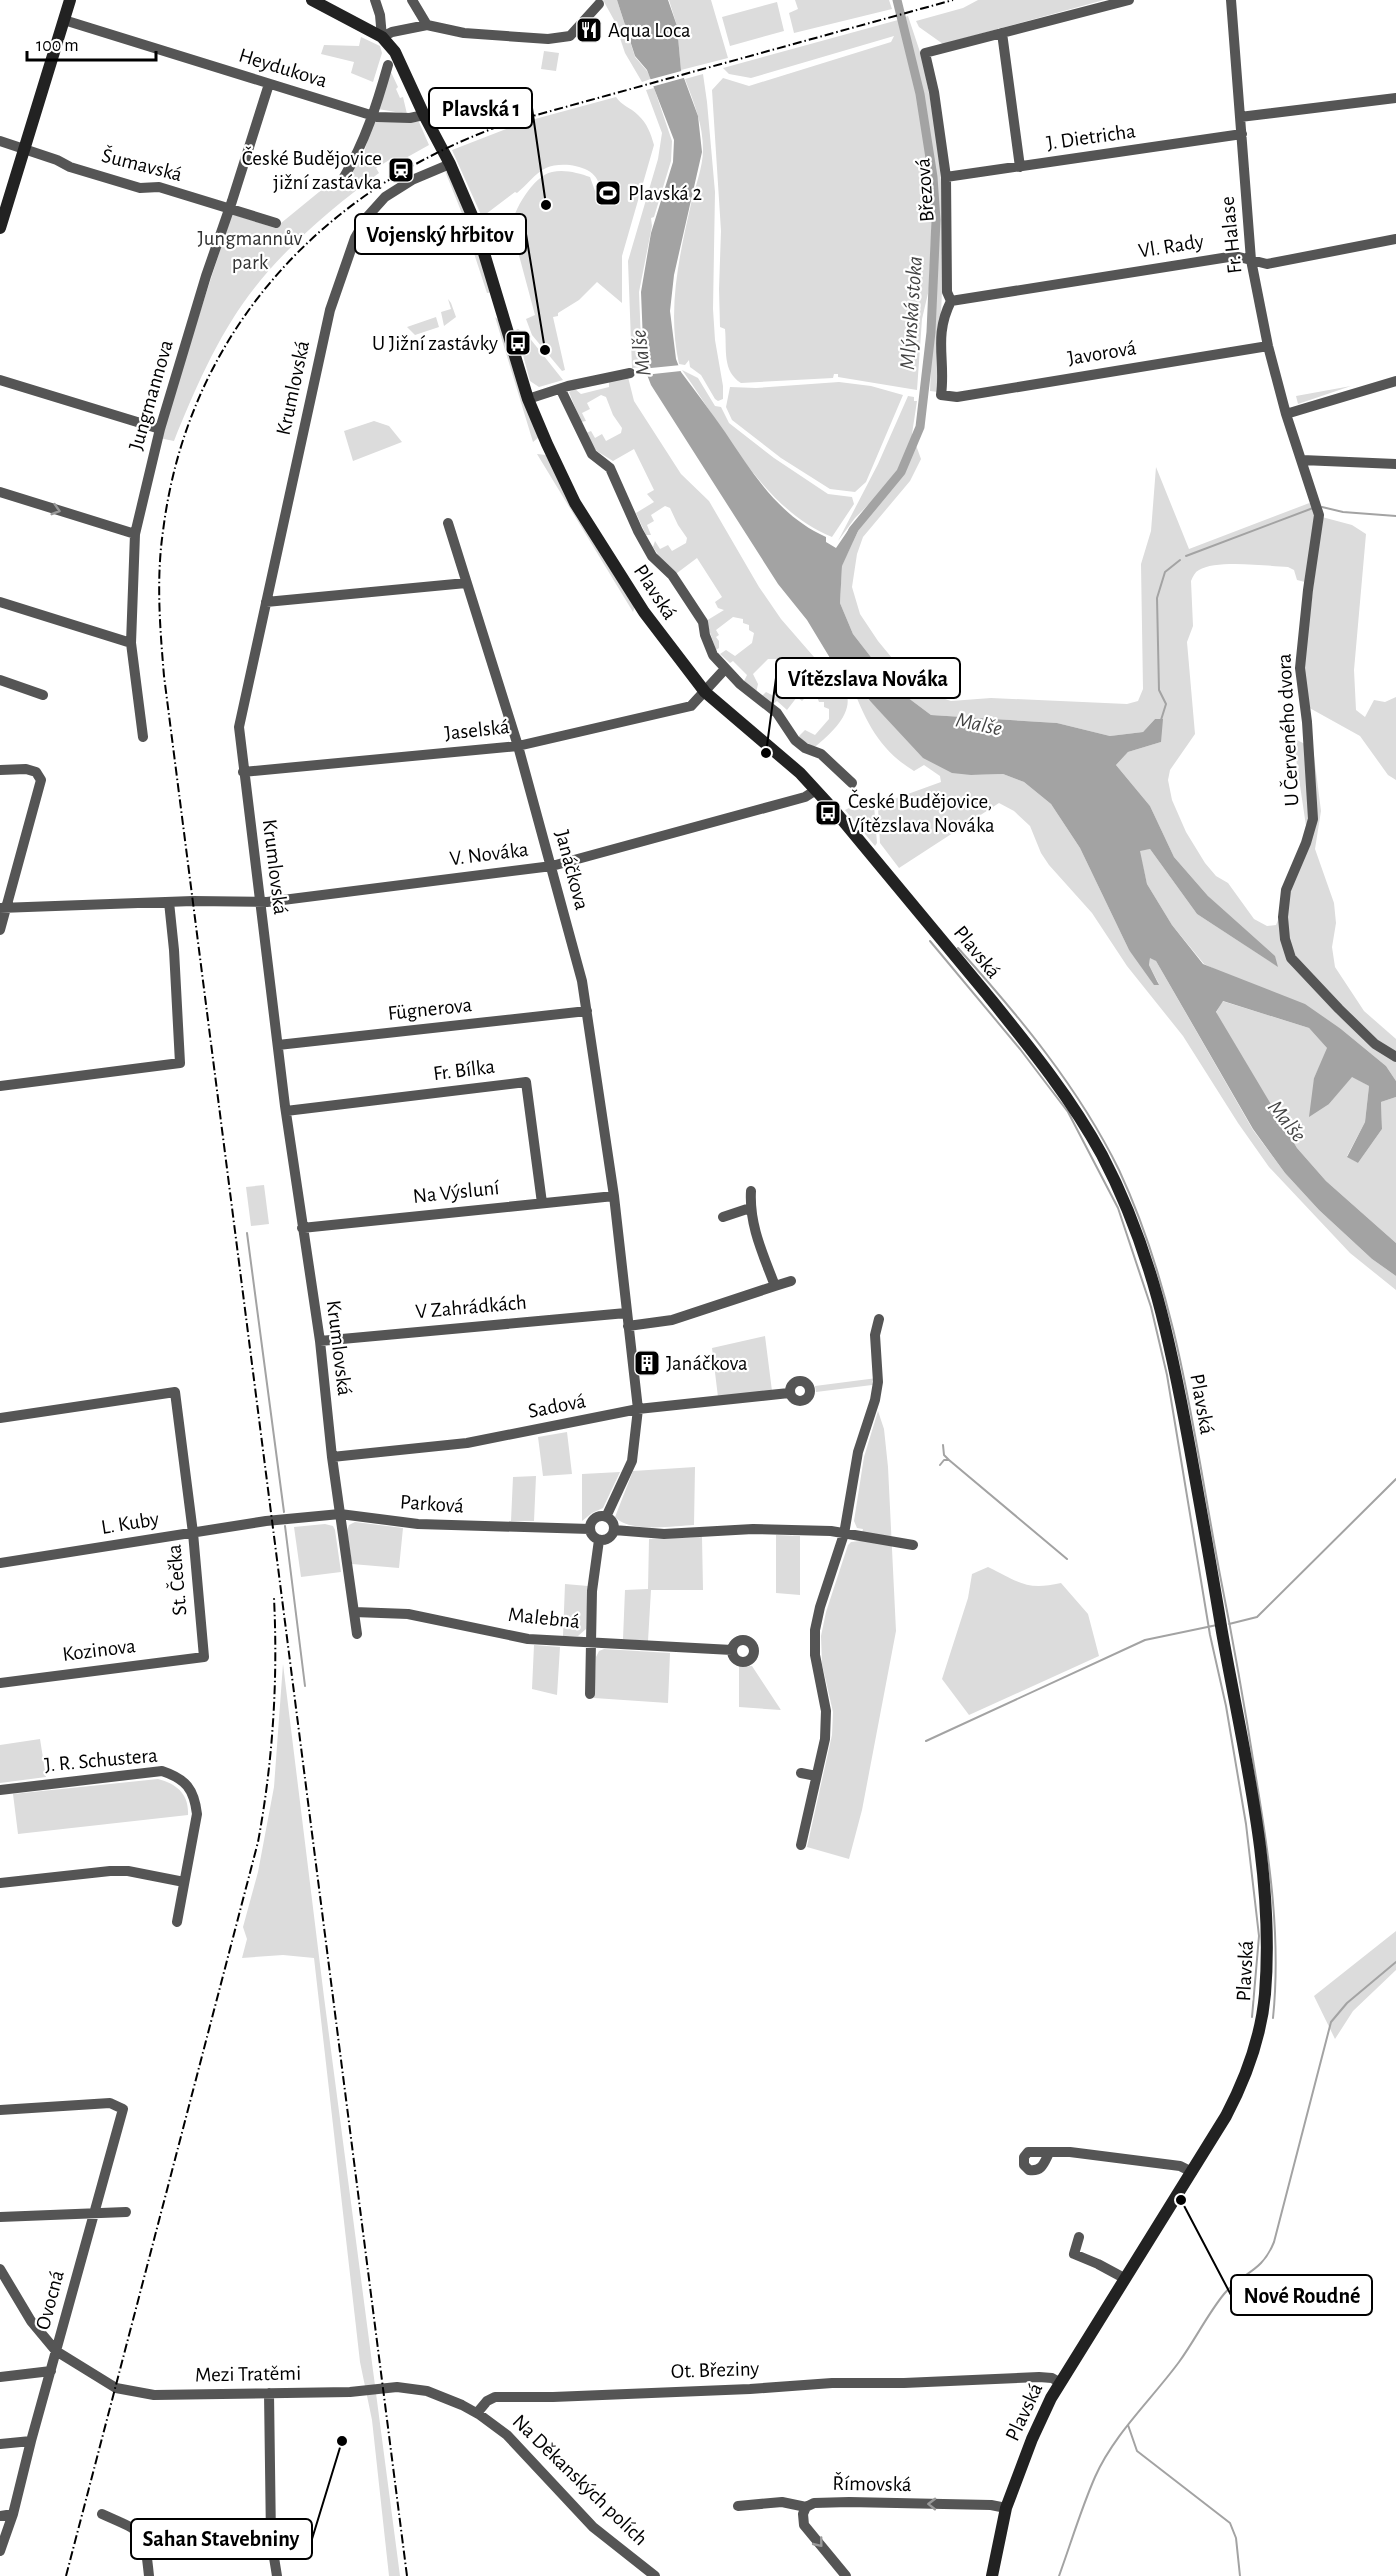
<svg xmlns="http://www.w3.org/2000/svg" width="1396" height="2576" viewBox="0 0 1396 2576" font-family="'Alegreya Sans',sans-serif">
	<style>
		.green { fill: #dcdcdc }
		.water { fill: #a3a3a3 }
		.pier { fill: #fff }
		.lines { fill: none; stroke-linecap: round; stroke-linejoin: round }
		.stream { stroke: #a3a3a3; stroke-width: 2 }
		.canal { stroke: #a3a3a3; stroke-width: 9 }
		.street { stroke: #555; stroke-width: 10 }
		.secondary { stroke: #222; stroke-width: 12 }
		.rail { stroke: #000; stroke-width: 2; stroke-dasharray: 9 3 1.5 3; stroke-linecap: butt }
		.oneway { stroke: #999 }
		.labels { text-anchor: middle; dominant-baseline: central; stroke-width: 4.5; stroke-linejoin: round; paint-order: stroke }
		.poi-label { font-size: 21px; fill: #000; stroke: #fff; text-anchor: start }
		.street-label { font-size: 21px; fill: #000; stroke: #fff }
		.park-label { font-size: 21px; fill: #333; stroke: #fff }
		.water-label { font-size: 22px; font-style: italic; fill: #444; stroke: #fff }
		.leader { fill: none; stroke: #000; stroke-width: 2 }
		.callout-dot { fill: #000; stroke: #fff; stroke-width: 2 }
		.callout { fill: #fff; stroke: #000; stroke-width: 2 }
		.callout-label { font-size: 22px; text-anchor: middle; font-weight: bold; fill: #000 }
	</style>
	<rect width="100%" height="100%" fill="#fff"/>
	<path class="green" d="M603,0H617L635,57L647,71L651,79L642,82L625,53L614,20Z
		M669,0H711L728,58L681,70L677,26Z
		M795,0H889L892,9L794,33L789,13L798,9Z
		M978,0H1104L943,44L919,27L916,21L963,8Z
		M777,2L784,31L730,46L722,17Z
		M908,16L923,61L939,147L944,238L938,392L930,391L937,219L936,187L920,87L905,17Z
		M898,20L921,103L930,173L932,215L929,289L922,319L917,390L838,377V374H834L833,378L741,383C722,371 727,350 725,329L720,327L719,289L721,231L712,90L723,78L749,86L891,42L894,36L751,78L729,74L723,68Z
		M361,37L380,46L382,53L373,82L351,73L354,62L321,54L324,45L359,46Z
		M544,51L559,53L556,71L541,69Z
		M390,70L398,87L396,89L400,98L403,97L407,114L378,109Z
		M703,74L707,102L715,192L713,309L715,340L723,386V399L718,401L715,399L701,375L690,367L689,360L685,365L679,364C667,310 679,257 691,204C695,187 703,167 703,150C703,124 694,103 685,79Z
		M654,88L672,141L671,161L654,217L651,218L652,226L639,292L642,367L632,368L628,261L658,159L662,133L646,90Z
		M616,97C622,106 630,107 638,115C647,123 651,134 654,145L622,256V303L597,282L579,300L558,313V316L553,317L565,370L562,371L532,335L526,319L535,315L513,233L488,241L487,238L511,228C513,211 533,176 552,172C564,169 579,173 590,177L595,191L599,190C602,167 564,160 546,168C535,173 527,185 517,193L515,192L482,217L452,150L524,122Z
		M373,122H419L429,145L395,164L391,159L376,168L379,173C332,208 285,247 249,295C217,338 194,391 174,441L159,438L232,214L275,228L363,156Z
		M445,171L448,173L468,217L465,221Z
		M470,225L493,292L487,293L465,226Z
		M448,299L451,303L456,317L444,326L441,312L451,309Z
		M436,317L439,327L415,335L407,327Z
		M495,317L500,321L539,437L533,442Z
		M518,329L528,336L563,380L539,387L530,381L520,344L522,343L516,330Z
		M682,370L698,378L715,406L721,407L729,423L774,458L828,494L852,497L854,504L832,537C763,509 724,428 682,370Z
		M628,377L634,401L681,474L709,501L759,587L781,619L847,695C852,715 830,734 816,746L813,747L798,737L805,730L815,735L829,719V709L824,707V702H819L817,697H806L802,701L797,697L787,710L777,701L773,704L761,697L766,692L776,697L791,682V671L786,669V664H781L779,659H768L753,674L758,684L756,693L744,681L747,675L733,661L730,663L720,654L726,650L735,656L752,643L754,633L749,630V625L743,623V619L733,617L716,630L719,635L716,637L719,641V648L716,650L706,621L724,610L718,608L715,602L722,597L697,558L677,573L661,559L653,547L655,541L660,549L668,545L672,551L686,543L687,538L678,525L670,508L665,506L651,515L654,521L647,525L651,535H646L636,513L654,502L647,494L654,490L634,449L613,461L595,450L586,433L591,431L595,438L602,434L606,441L621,433L622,428L613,415L606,397L601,395L587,403L590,409L582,413L586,421L581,422L569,392L575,389L581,394L609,387V381Z
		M839,382L871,386L903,395L866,482L855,492L830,489L781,458L732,420L726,407L730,387L756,388Z
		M1351,386L1298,404L1296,396Z
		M908,396L914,397V401H917L912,434L921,459L910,481L863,537L857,554L852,587L860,614L878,641L906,675L916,686L927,693L951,701L991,698L1127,704L1138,701L1143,689L1141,564L1151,531L1156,467L1189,549L1312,502L1316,513L1305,582L1297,580L1294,570L1288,567C1268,566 1216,559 1199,570C1195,572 1193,576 1191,581L1193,626L1187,642L1195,734L1170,770L1168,780L1172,800L1186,832L1205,863L1216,876L1228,883L1254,919L1267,926L1276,925L1278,920L1304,839L1306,826L1293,738L1313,748L1321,811L1315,849L1334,903L1336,923L1332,947L1335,967L1364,1011L1396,1039V1081L1386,1066L1341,1029L1204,964L1172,925L1147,884L1139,850L1150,849L1197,914L1277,966L1208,896L1174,857L1150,806L1116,765L1128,752L1161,742L1155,719L1143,732L1110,736L1057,723L931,715L895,688L853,634L840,603L842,565L858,531L853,530L870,503L855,518L838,541L878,464Z
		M374,421L389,426L402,442L353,461L344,431Z
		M537,454L546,455L635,606L633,612Z
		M1322,517L1352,525L1366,534L1354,670L1356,710L1365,717L1374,700L1385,702L1396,697V780L1388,775L1360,736L1306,706L1303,670Z
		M851,683L884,715L971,775L1003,774L1024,782L1051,804L1080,848L1129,950L1159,984L1149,965L1150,957L1156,961L1253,1130L1285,1173L1319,1210L1372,1259L1396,1276V1290L1350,1253L1269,1167L1238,1123L1183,1036L1127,966L1092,913L1049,865L1041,853L1030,826L1014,811L999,803L899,868L880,843L878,808L883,803L941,782L940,776L924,765L914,771C879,750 865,720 851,683Z
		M874,805L877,843L875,846L845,810L853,806Z
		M1222,1001L1309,1028L1328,1049L1314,1078L1329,1104L1352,1076L1369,1086L1365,1122L1347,1156L1358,1163L1382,1129L1381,1102L1396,1097V1243L1326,1181L1297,1148L1225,1030L1216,1013Z
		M264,1185L269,1224L251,1226L246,1187Z
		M765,1336L772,1391L718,1397L712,1348Z
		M877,1378L880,1384L816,1392L815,1386Z
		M878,1411L884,1429L888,1467L896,1631L862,1810L849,1859L807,1847L832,1735L833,1712L822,1664L821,1636L826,1612L848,1545L851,1542L860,1541L863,1529L857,1528L854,1521L864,1457Z
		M567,1432L572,1474L543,1476L538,1437Z
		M695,1467L694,1525C674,1526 629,1533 615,1517L633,1471Z
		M620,1472L603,1508L592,1513L582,1521V1474Z
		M536,1476L534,1521H511L513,1477Z
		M355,1522L403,1528L399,1568L352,1564L347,1531L349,1525Z
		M325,1524L333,1526L335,1530L341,1572L301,1577L294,1527Z
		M776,1535L800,1536V1595L776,1593Z
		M702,1537L703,1590H651L648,1641L623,1639L625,1590L648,1589L649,1539Z
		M988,1567C1019,1582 1026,1591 1061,1583L1088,1614L1099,1656L969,1715L942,1679L968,1598L972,1574Z
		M565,1584L588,1586L586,1629L578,1636H563Z
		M534,1645L560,1647L557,1695L532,1689Z
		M604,1649L670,1653L668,1703L594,1698L596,1657L599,1651Z
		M283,1664L324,1997L400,2576H389L372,2420L360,2362L314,1958L283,1955L242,1958L247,1939L243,1927L258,1872L274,1787Z
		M752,1666L781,1710L739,1707V1667Z
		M40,1739L46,1777L0,1783V1745Z
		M158,1779C177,1784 189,1794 188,1815L18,1834L13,1794Z
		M1396,1931V1970L1353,2011L1335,2039L1314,1996Z"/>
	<path class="water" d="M617,0H668L677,26L681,70L698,116L702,152L674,275L670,311L676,359L681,372C696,392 711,412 725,432C753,474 779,516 826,537V542L836,548L849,529L858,531L842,566L840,603L853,634L895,688L931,715L1057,723L1110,736L1143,732L1155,719H1163L1161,742L1128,752L1116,765L1150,806L1174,857L1208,896L1275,956L1278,967L1197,914L1150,849L1140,851L1147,884L1172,925L1203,964L1305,1004L1341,1029L1386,1066L1396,1081V1097L1381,1102L1382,1129L1358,1163L1347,1157L1365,1122L1369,1086L1352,1077L1329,1104L1309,1117L1314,1078L1327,1048L1309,1028L1223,1001L1216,1012L1297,1148L1326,1181L1396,1243V1276L1372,1259L1319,1210L1285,1173L1253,1129L1156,961L1150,958L1149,965L1159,985H1154L1129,950L1080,848L1051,804L1024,782L1003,774L971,775L952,773L923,758L830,658L807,620L778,584L651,385L644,367L641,292L651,233L673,162L674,140L647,70L635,56Z"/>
	<path class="pier" d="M685,70L687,77L651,87L648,80Z
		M681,365V371L644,375L641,369Z"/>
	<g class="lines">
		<path class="stream" d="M1322,507L1343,512L1396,516
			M1186,556L1313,508
			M1161,720L1166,704L1159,690L1157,598L1165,572L1180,560
			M930,941L1020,1049L1068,1112L1118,1208L1151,1307L1167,1375L1210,1635L1226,1706L1246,1824L1259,1936L1252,2017
			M958,948C1019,1016 1079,1088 1119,1170C1179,1299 1194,1438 1220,1575C1234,1645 1246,1714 1257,1784C1270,1862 1281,1940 1273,2018
			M247,1233L284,1512
			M943,1445L944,1455L949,1460L1067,1559
			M940,1465L944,1460H949
			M285,1526L305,1686
			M1229,1624L1257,1617L1396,1479
			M926,1741L1145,1640L1217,1625
			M1128,2425L1137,2451L1230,2523L1236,2538L1240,2576
			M1059,2576C1071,2543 1081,2509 1095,2477C1114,2434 1151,2400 1179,2362C1195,2340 1207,2315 1224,2294C1243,2271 1261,2274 1274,2242L1331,2022L1347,2003L1396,1962"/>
		<path class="canal" d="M849,539L853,530L901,472L920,427L931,332L936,220L933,177L920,94L897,0"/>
		<path class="street" d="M375,0L380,15L382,37L392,32L427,25L464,33L548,39L570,36L599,4
			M412,0L427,25
			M1231,0L1251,260L1268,346L1286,414L1319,515L1308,590L1300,668L1307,722L1313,819L1306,843L1286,890L1283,917L1285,939L1291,958L1339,1009L1375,1044L1396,1057
			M64,20L377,117L410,118L424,115
			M1002,33L1020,167
			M1240,117L1396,98
			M0,141L57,160L70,167L140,188L159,187L276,223
			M344,177C365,142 377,104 388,65
			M946,177L1242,134
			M951,301L947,292L946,177L934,92L925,53L1129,0
			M951,301L1235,256L1267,264L1396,239
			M951,301C933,337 946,360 941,395L957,397L1268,346
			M0,380L160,429
			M561,390L592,454L610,468L638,531L652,556L672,575L703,622L705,635L713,655L740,684L777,713L795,740L805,748L821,754L852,783
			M528,399L568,386L630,373
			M1286,414L1396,381
			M1302,460L1396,464
			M0,492L135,534
			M448,523L518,746L582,981L614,1196L638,1409L632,1461L606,1517
			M0,602L131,643
			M266,602L466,583
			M0,680L43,695
			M143,737L131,643L135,534L160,429L206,276L232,201L269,84
			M0,770L26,769L36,772L41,780L0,930
			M243,772L518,746L691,706L725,669
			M0,908L193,901L267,902L552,866L805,797L816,790
			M278,1045L587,1011
			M0,1086L180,1063L174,950L169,902
			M286,1111L526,1082L542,1203
			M723,1217L750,1208
			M302,1228L614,1196
			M775,1286L791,1281
			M628,1326L672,1320L775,1286C763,1254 749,1225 751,1191
			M320,1341L626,1313
			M790 1391a10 10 0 1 1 20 0a10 10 0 1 1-20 0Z
			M0,1418L175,1392L193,1533L204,1657L0,1683
			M332,1457L467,1443L638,1409L789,1393
			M590 1528a12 12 0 1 1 24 0a12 12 0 1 1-24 0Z
			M614,1530L664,1534L753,1529L831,1531L913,1545
			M0,1563L266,1521L340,1514L418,1524L590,1529
			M354,1612L408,1614L528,1639L732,1650
			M357,1634L332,1457L320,1341L285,1106L239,727L330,310L355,238L367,217L385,197L412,180L450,164
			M732 1651a11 11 0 1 1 22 0a11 11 0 1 1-22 0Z
			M590,1694L592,1591L599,1540
			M801,1773L816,1776
			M0,1790L162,1771C186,1779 194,1789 197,1814L177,1922
			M801,1845L825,1739L826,1711L815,1655V1630L820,1607L844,1534L858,1452L875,1400L878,1382L875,1335L879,1319
			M0,1883L110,1871H128L184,1882
			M0,2110L110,2103L123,2109L31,2441L13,2514L0,2551
			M1049,2153C1044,2163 1042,2172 1029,2170L1024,2165V2157L1028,2152H1070L1180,2166L1192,2172
			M0,2217L126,2212
			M1079,2237L1074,2254L1098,2264L1124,2278
			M0,2269L31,2321L56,2351L116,2388L154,2395L350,2392L397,2387L427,2391L462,2405L480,2415L507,2435L593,2527L655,2576
			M0,2377L51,2371
			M269,2393L271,2539L277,2576
			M477,2413L487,2401L495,2397H553L750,2389L832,2383H904L1039,2377L1052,2378L1059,2382
			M0,2444L31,2441
			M738,2506L782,2502L806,2507L814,2503L849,2502L991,2505L1006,2508
			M806,2507L803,2514L804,2525L846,2576
			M102,2514C144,2533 144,2528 149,2576
			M0,2516L13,2514
			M146,2543L271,2539"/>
		<path class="secondary" d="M312,0L382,37L395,52L424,115L450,164L474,220L528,399L547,444L575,503L644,612L705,692L800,773L834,810C884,871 935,931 985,992C1027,1044 1070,1096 1102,1155C1152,1250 1171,1345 1190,1449C1201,1510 1212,1571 1222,1632C1243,1751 1275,1873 1265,1994C1261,2038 1246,2078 1226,2116L1051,2398L1032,2439L1006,2508L992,2576
			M0,228L70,0"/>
		<path class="rail" d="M66,2576L258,1842C273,1761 278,1680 274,1598
			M407,2576L164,676C160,628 156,580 163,531C188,331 324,186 511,122L953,0"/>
	</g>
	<defs><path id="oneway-chevron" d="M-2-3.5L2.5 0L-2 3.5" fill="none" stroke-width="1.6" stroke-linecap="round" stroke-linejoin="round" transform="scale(1.5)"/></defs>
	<g class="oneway">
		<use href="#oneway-chevron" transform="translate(56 510) rotate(17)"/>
		<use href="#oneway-chevron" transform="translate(932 2504) rotate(-179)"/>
		<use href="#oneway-chevron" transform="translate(819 2543) rotate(51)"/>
	</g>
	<defs>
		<g id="restaurant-square" transform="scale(1.35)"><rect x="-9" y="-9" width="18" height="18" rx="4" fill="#000" stroke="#fff"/><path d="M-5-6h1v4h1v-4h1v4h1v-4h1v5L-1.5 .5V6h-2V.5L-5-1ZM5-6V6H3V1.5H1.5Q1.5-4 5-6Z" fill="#fff"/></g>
		<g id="station-square" transform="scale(1.35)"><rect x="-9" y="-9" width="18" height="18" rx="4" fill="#000" stroke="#fff"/><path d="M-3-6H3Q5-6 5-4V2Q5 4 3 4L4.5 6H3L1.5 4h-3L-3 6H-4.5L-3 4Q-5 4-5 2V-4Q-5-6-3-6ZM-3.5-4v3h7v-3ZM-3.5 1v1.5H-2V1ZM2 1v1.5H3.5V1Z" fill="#fff"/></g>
		<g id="stadium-square" transform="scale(1.35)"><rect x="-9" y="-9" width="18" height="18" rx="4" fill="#000" stroke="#fff"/><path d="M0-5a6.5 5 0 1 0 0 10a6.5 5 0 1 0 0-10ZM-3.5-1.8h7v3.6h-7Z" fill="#fff"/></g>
		<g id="bus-square" transform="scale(1.35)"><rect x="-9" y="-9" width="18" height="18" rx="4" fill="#000" stroke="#fff"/><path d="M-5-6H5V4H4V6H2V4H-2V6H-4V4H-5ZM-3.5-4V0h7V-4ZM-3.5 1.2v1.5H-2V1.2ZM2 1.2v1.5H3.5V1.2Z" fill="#fff"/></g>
		<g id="building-square" transform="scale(1.35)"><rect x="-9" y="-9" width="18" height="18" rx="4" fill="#000" stroke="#fff"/><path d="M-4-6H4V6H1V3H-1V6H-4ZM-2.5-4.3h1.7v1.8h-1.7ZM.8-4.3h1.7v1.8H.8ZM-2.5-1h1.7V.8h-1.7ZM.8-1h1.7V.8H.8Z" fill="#fff"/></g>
	</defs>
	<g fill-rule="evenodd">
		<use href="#restaurant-square" x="589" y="30"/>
		<use href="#station-square" x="401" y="170"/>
		<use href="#stadium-square" x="608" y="193"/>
		<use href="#bus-square" x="518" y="343"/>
		<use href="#bus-square" x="828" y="813"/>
		<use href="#building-square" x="647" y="1363"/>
	</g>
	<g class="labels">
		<g class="poi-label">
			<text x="608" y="30">Aqua Loca</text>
			<text x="382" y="158" text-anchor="end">České Budějovice<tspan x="382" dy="24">jižní zastávka</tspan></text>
			<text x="628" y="193">Plavská 2</text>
			<text x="498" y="343" text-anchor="end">U Jižní zastávky</text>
			<text x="848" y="801">České Budějovice,<tspan x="848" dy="24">Vítězslava Nováka</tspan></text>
			<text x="666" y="1363">Janáčkova</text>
		</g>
		<g class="street-label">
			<text transform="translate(283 68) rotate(17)">Heydukova</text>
			<text transform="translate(1091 137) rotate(-8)">J. Dietricha</text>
			<text transform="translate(142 165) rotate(14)">Šumavská</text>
			<text transform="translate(925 190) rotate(-94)">Březová</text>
			<text transform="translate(1231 235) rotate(-96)">Fr. Halase</text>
			<text transform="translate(1171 246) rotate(-9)">Vl. Rady</text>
			<text transform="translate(1102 353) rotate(-9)">Javorová</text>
			<text transform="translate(293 388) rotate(-78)">Krumlovská</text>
			<text transform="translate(151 395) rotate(-74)">Jungmannova</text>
			<text transform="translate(655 592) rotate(57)">Plavská</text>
			<text transform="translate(477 730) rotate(-6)">Jaselská</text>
			<text transform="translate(1288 730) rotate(-93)">U Červeného dvora</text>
			<text transform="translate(489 854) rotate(-7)">V. Nováka</text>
			<text transform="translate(275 867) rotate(83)">Krumlovská</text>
			<text transform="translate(572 870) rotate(75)">Janáčkova</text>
			<text transform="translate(977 952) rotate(51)">Plavská</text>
			<text transform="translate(430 1009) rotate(-6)">Fügnerova</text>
			<text transform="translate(464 1070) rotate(-7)">Fr. Bílka</text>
			<text transform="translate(456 1192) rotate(-6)">Na Výsluní</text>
			<text transform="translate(471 1307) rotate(-5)">V Zahrádkách</text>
			<text transform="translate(339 1348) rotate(83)">Krumlovská</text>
			<text transform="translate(1202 1404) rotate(80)">Plavská</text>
			<text transform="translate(557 1406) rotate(-11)">Sadová</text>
			<text transform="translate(432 1504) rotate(4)">Parková</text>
			<text transform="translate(130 1523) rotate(-9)">L. Kuby</text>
			<text transform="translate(177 1580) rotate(-95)">St. Čečka</text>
			<text transform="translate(544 1618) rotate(6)">Malebná</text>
			<text transform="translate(99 1650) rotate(-7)">Kozinova</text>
			<text transform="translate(101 1760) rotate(-5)">J. R. Schustera</text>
			<text transform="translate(1245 1971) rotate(-87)">Plavská</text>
			<text transform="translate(50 2300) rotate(-75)">Ovocná</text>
			<text transform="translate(715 2370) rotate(-2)">Ot. Březiny</text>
			<text transform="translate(248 2374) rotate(-1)">Mezi Tratěmi</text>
			<text transform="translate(1024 2412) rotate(-65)">Plavská</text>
			<text transform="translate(580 2480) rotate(44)">Na Děkanských polích</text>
			<text transform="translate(872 2484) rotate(1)">Římovská</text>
		</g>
		<g class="park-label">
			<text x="250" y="238">Jungmannův<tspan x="250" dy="24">park</tspan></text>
		</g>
		<g class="water-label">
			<text transform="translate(911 313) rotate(-86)">Mlýnská stoka</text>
			<text transform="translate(641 353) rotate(-97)">Malše</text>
			<text transform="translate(979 724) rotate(12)">Malše</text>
			<text transform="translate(1287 1121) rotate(51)">Malše</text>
		</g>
	</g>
	<path class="leader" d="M546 205L532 108M545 350L526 234M766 753L776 678M1181 2200L1231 2295M342 2441L312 2539"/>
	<g class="callout-dot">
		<circle cx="546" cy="205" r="6"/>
		<circle cx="545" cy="350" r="6"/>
		<circle cx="766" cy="753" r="6"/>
		<circle cx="1181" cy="2200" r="6"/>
		<circle cx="342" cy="2441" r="6"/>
	</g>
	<g class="callout">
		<rect x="429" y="88" width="103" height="40" rx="6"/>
		<rect x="355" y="214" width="171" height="40" rx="6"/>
		<rect x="776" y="658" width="184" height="40" rx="6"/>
		<rect x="1231" y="2275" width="141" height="40" rx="6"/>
		<rect x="131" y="2519" width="181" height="40" rx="6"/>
	</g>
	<g class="callout-label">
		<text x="481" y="116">Plavská 1</text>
		<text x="440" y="242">Vojenský hřbitov</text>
		<text x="868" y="686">Vítězslava Nováka</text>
		<text x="1302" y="2303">Nové Roudné</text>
		<text x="221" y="2546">Sahan Stavebniny</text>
	</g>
	<path d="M27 51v9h129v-9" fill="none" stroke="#000000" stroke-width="3"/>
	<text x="36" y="51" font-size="18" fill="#000000" stroke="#ffffff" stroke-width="4.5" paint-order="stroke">100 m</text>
</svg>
